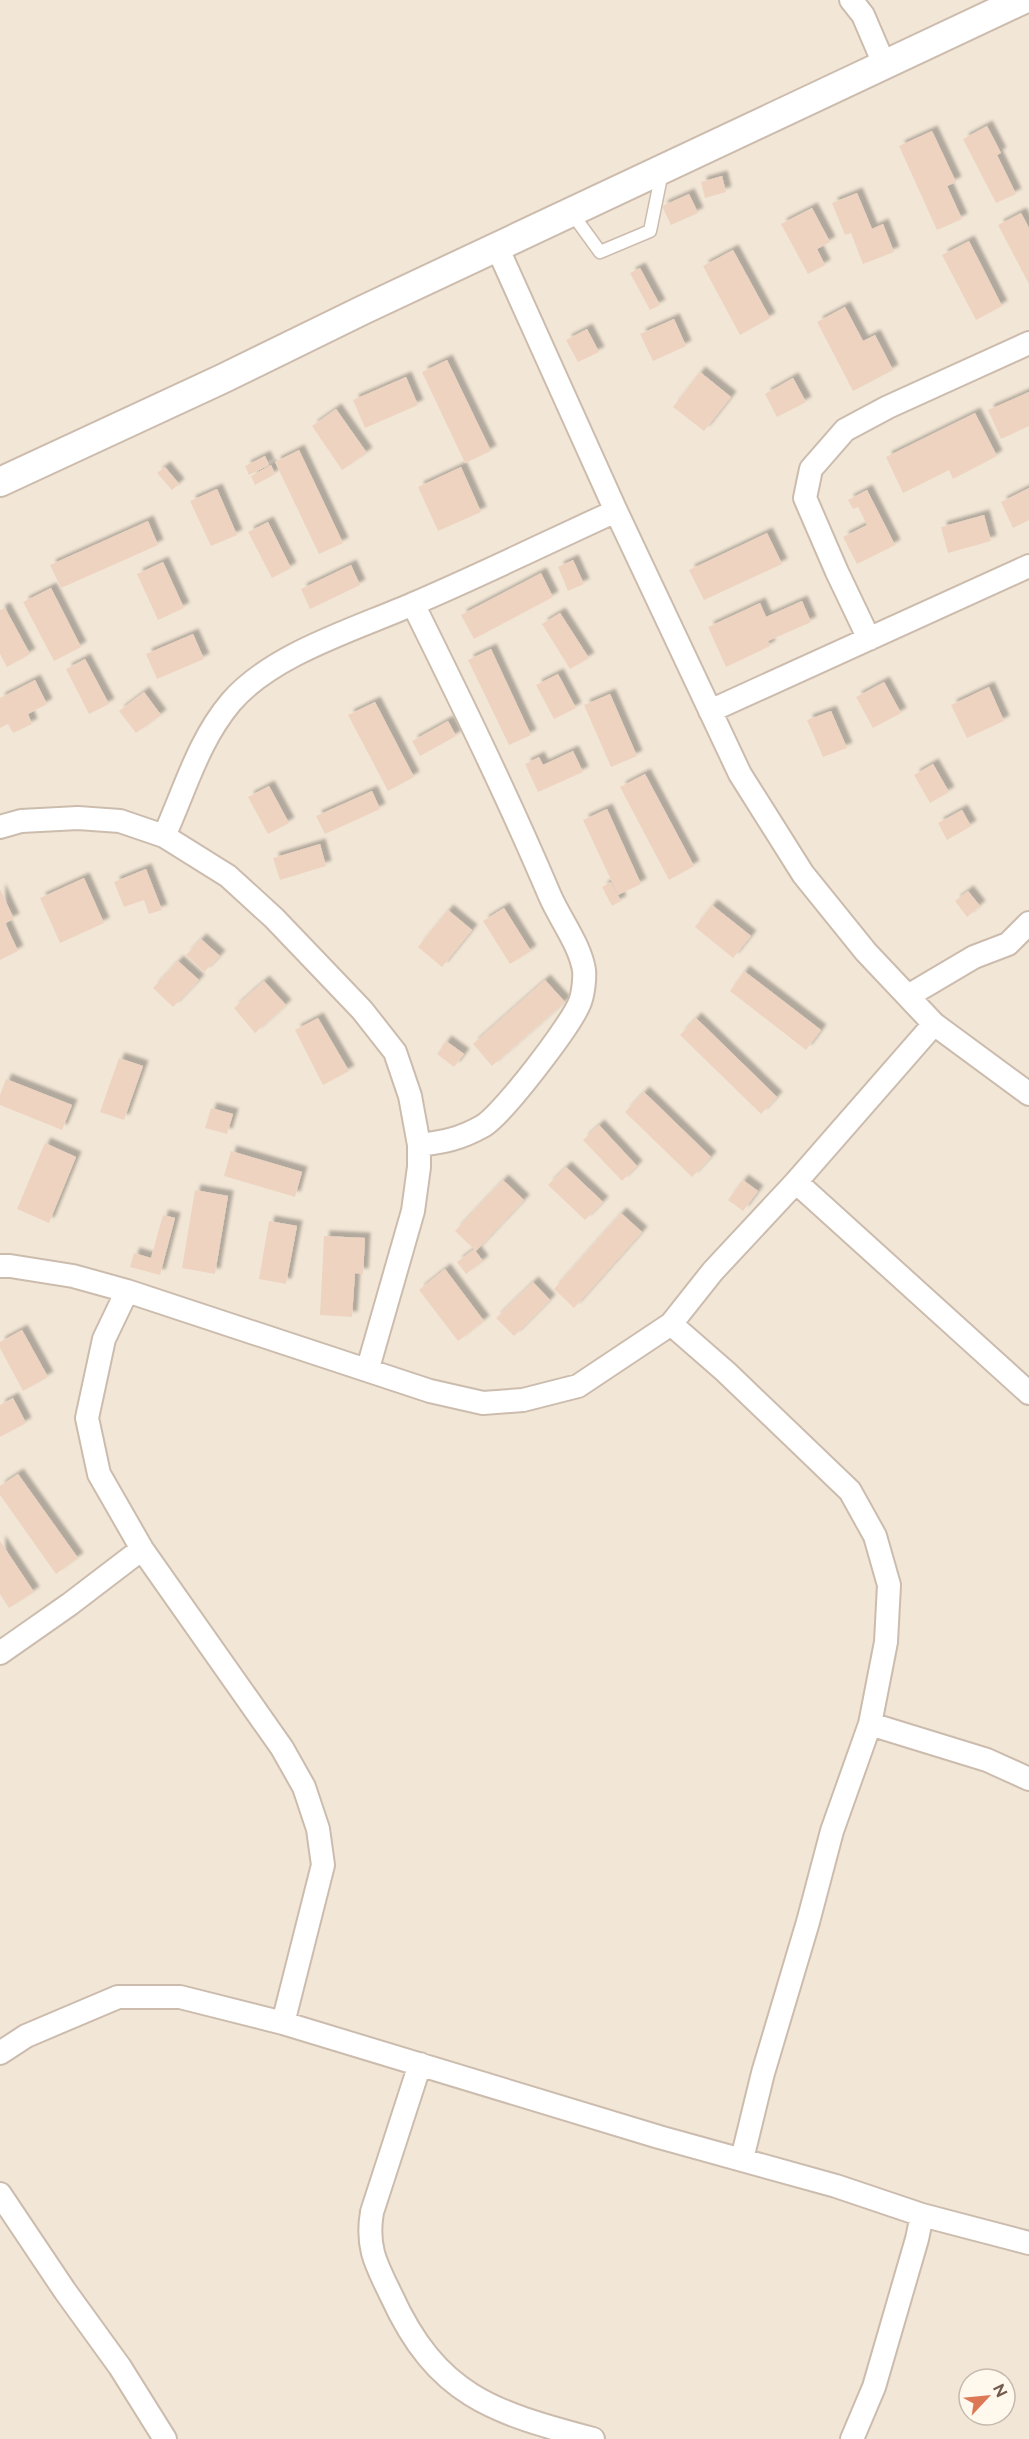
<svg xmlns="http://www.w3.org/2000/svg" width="1029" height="2439" viewBox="0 0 1029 2439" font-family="Raleway,sans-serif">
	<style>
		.residential { fill: #f2e6d6; fill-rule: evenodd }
		.building { fill: #eed4c0; filter: url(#shadow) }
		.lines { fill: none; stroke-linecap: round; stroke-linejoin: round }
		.service-casing { stroke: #ccbcae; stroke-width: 15 }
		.minor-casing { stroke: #ccbcae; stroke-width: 26 }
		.tertiary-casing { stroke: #ccbcae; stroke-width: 32 }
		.service { stroke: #fff; stroke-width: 12 }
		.minor { stroke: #fff; stroke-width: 22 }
		.tertiary { stroke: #fff; stroke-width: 28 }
	</style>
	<defs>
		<filter id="shadow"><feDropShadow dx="5.5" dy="-5.5" stdDeviation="1.5" flood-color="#0004"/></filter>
	</defs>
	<rect width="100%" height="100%" fill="#fbf4e7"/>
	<path class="residential" d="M0,0H1029V2439H0ZM969,2379H1005V2415H969Z"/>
	<path class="building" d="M987,126L1001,153L997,155L1016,194L996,203L963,139Z
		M932,131L956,182L947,186L962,219L937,230L899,146Z
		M722,176L726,192L705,198L701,182Z
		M857,193L872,229L883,224L894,252L863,264L851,233L845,235L832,203Z
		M689,194L698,213L671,225L662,206Z
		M812,208L830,242L817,249L825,265L808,274L781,224Z
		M1021,213L1029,228V284L998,225Z
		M969,241L1002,306L976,320L942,255Z
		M733,250L770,318L740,335L703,266Z
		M640,268L660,305L650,310L630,273Z
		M845,307L863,341L875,335L893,370L853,391L817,322Z
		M674,319L686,346L653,361L640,334Z
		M587,329L599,352L578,362L566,340Z
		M447,360L491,451L465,463L422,372Z
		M700,372L731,397L704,431L673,407Z
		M406,377L418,405L365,428L353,400Z
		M793,378L806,402L777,417L765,394Z
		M1029,392V426L1001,439L988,410Z
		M336,409L367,453L342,470L312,426Z
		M975,413L997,456L953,479L949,470L903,493L886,457Z
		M299,450L343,543L319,554L275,462Z
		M265,456L269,465L249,475L245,466Z
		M271,465L275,474L255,485L251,476Z
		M165,467L179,484L172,490L157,473Z
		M461,467L481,512L438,531L418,487Z
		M1029,488V520L1013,528L1001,502Z
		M217,489L237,535L211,546L190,501Z
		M867,490L895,545L857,564L843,537L867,525L858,507L853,509L848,500Z
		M984,515L991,541L948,553L941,527Z
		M148,521L158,545L61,588L50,565Z
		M268,522L291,568L272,578L248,532Z
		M767,533L782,564L704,600L689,570Z
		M573,560L584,584L568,591L558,567Z
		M163,562L184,608L158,620L137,574Z
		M351,565L360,585L310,609L301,589Z
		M541,573L553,597L474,639L461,615Z
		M51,588L81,647L54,661L23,602Z
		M802,601L811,622L768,641L770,646L726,667L708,627L760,603L766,617Z
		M5,608L30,654L7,667L0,654V610Z
		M560,613L589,658L570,669L542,624Z
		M193,634L204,659L157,679L146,654Z
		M491,649L531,735L509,745L468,660Z
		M85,659L109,704L89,714L66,669Z
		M558,674L576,708L554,719L536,685Z
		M35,680L47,704L28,714L32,724L13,733L8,724L0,728V698Z
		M884,682L901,713L873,728L856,697Z
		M989,687L1004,721L967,738L951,705Z
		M144,692L161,715L136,733L119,711Z
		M610,694L637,756L611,767L584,705Z
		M375,702L414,777L388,791L348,715Z
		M831,711L847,748L823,757L807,720Z
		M448,721L456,736L420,756L412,741Z
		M573,751L583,772L538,792L525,764L539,757L543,765Z
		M933,764L949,792L930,803L914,775Z
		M645,774L694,866L669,880L620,787Z
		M269,786L289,823L268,834L248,797Z
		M372,791L380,809L325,834L316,816Z
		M607,809L641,884L618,895L583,820Z
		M962,810L971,826L947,840L938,823Z
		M320,844L326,866L280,880L273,858Z
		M146,869L162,910L149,914L144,900L124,907L114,882Z
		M84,878L104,923L60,943L40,898Z
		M611,882L621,901L612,906L602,887Z
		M0,889L14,919L5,923L18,951L0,960Z
		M968,891L980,906L967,917L955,901Z
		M712,905L751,936L733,958L695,927Z
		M504,908L531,951L510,964L483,921Z
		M448,910L472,930L442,967L418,947Z
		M201,939L220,956L204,972L186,955Z
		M178,961L199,980L173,1007L153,988Z
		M744,971L821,1030L806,1050L730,991Z
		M545,980L565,1002L492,1066L473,1044Z
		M264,981L286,1005L255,1033L234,1008Z
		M318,1018L349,1071L323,1085L295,1030Z
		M696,1018L777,1097L761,1114L680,1035Z
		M446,1041L464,1054L454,1067L437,1054Z
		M119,1058L143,1066L124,1120L100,1112Z
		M6,1079L72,1105L62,1130L0,1105V1095Z
		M644,1092L711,1157L692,1177L625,1112Z
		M211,1108L233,1114L227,1134L205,1128Z
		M599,1125L637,1166L622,1181L583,1140Z
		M45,1143L76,1157L49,1223L17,1209Z
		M231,1151L302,1172L295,1197L224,1176Z
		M566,1167L603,1202L585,1220L548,1185Z
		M503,1180L524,1200L476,1251L455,1231Z
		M743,1180L758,1191L743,1211L728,1200Z
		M195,1190L228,1196L215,1274L182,1268Z
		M621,1213L642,1232L574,1308L554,1289Z
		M163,1215L175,1218L160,1275L130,1267L134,1253L151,1258Z
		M269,1221L297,1226L286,1284L259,1279Z
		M324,1236L365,1238L363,1274L355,1273L352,1317L320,1315Z
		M474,1249L483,1261L466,1274L457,1262Z
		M445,1269L484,1321L458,1341L419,1290Z
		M533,1282L550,1300L514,1336L496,1318Z
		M22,1330L48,1377L23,1391L0,1348V1342Z
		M13,1398L26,1423L0,1437V1405Z
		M18,1474L78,1558L56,1574L0,1495V1486Z
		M0,1541L34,1592L9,1608L0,1594Z"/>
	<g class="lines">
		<g class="service-casing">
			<path id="service" d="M571,212L600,252L650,231L662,172"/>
		</g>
		<g class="minor-casing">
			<path id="minor" d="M851,0L863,15L884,64
				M497,247L616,511L740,774L803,874L866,952L934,1024L1029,1094
				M413,604C461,701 508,797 550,896C560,919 580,945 584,970C585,978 583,994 580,1002C572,1024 503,1114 483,1126C460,1139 444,1142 419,1145
				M869,639L837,572L805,498L811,469L845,430L888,407L1029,343
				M710,711L1029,566
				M0,827L21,821L78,818L120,821L164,836L228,876L274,918L362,1010L395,1052L410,1096L419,1145V1167L413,1211L368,1368
				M164,836C185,790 198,741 231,702C272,654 356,629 413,604C481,575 548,542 616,511
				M908,996L974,957L1008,944L1029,923
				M796,1182L1029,1393
				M0,1266H10L73,1276L127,1291L430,1391L483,1403L523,1400L578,1386L671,1324L713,1271L796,1182L934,1024
				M127,1291L104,1339L87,1418L99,1474L142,1549L282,1748L304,1787L318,1829L323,1865L283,2023
				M671,1324L726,1372L850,1491L875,1536L889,1585L886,1642L870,1724L832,1831L808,1922L763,2073L742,2159
				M0,1653L70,1604L142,1549
				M870,1724L987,1760L1029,1779
				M0,2053L26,2036L118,1997H180L283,2023L659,2137L836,2186L922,2215L1029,2243
				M420,2064L372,2212C366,2247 376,2264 391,2295C437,2396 492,2412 593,2439
				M0,2194L65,2291L120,2367L165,2439
				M852,2439L874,2387L917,2239L922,2215"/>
		</g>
		<g class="tertiary-casing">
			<path id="tertiary" d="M0,482L222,379L363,310L1022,0"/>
		</g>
		<use href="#service" class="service"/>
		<use href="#minor" class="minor"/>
		<use href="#tertiary" class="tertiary"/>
	</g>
	<g transform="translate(987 2397) rotate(64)"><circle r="28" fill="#fef8ed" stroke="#c6baad" stroke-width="1.5"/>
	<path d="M0-4.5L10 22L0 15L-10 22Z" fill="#dc7855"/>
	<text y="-9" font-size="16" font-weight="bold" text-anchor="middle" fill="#735c4d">N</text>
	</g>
</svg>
